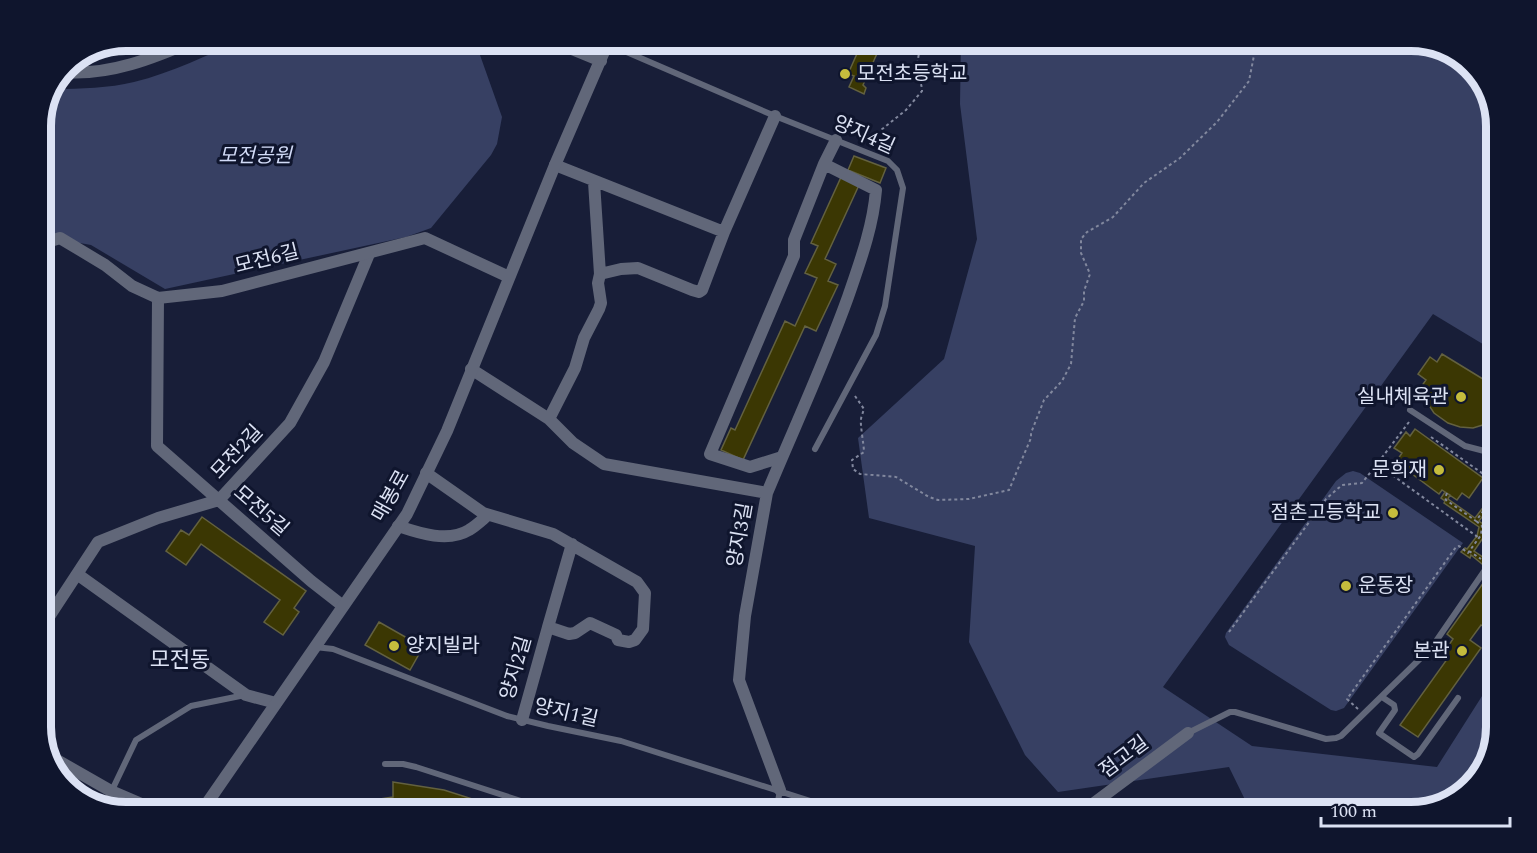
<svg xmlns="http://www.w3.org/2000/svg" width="1537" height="853" viewBox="0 0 1537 853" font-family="Spectral,'Noto Sans KR',serif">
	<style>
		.green { fill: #374063 }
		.building { fill: #3b3703; stroke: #636140; stroke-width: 1.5 }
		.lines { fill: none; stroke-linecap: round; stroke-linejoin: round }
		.path { stroke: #82889e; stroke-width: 2; stroke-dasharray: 3 3; stroke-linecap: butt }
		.service { stroke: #616779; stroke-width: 6 }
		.minor { stroke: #616779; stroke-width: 12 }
		.tertiary { stroke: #616779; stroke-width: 12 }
		.poi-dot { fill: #c5bc3d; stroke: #0f152d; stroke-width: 2 }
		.labels { text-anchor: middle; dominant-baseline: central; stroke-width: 6; stroke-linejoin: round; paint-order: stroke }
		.poi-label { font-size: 20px; fill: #dce2f4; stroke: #0f152d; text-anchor: end }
		.street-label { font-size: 20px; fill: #dce2f4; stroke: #0f152d }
		.park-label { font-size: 20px; font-style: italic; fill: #d2dbf7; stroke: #0f152d }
		.quarter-label { font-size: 22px; fill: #dce2f4; stroke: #0f152d }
		.rim { fill: none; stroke: #dce2f4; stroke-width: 8 }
	</style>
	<rect width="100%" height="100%" fill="#181e38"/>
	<path class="green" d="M244,40L300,50L356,41H475L502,117L497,144L491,155L431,228L406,237L165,289L91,245L63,240L41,242V121L55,89C81,89 109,88 134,82C172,73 208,54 244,40Z
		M961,41H1411L1449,49L1482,79L1496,121V352L1433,314L1163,687L1252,746L1437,767L1496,674V727L1488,765L1454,801L1411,812H1251L1229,767L1058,792L1025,755L969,642L975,546L869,518L858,438L944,359L977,239L960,104Z
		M1353,471L1360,473L1463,543L1344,708L1336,711L1331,710L1229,645L1225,637L1226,633L1336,481L1346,473Z"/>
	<path class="building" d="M863,40H883L863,85L866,88L864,94L849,87L854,76L848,74Z
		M854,156L886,168L880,183L848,170Z
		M842,175L860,183L825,259L836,264L828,281L838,285L816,331L805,326L743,460L721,450L731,428L735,430L785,321L795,326L817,278L805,273L818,246L811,243Z
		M1442,354L1496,387V416L1486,424L1473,428L1460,427L1448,423L1434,413L1428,404L1425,390L1421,387L1426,380L1418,374L1430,357L1437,362Z
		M1415,429L1483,478L1469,498L1462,493L1457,500L1442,490L1439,494L1396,462L1402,453L1394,448L1406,432L1410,436Z
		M1496,486V498L1479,521L1486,526L1483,538L1474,551L1483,557L1487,553L1496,560L1494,569L1484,561L1482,564L1471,555L1470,558L1461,552L1465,548L1467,549L1477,536L1479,527L1444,503L1445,501L1441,498L1445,492L1450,495L1448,499L1475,518L1495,492L1493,491Z
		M202,517L306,591L294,608L299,612L283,635L264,622L280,600L201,544L186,565L166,551L181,530L189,535Z
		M1496,565V635L1481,625L1470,640L1481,648L1418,737L1400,725L1448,658L1443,654L1453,639L1447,634Z
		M379,622L423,647L410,670L365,645Z
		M66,781L100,797L96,805L88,804L65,783Z
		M393,782L444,790L513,812H403L395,808L377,809L375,812H340L367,801L393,797Z"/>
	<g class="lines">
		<path class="path" d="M869,142L871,138L906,110L922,91C922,85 920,82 918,76C916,65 919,52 922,40
			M855,396L864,409C863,413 861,416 861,420C860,424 864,446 864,452L852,460L853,469L860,474L896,477L929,497L938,500L969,499L1009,490L1031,438V433L1044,400L1062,381L1071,364L1075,318L1084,301V291L1090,274L1081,253V239L1087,232L1113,217L1144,183L1180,158L1217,122L1249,81L1257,40
			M1409,422L1377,464L1479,538
			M1431,437L1496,483
			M1447,493L1445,498L1446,500L1476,521L1496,493
			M1469,551L1481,559
			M1229,632L1326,499L1342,485L1362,483L1377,464
			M1358,709L1347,699L1456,547L1459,546L1468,553L1481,535L1482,526L1476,521"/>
		<path class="service" d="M608,44L775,116L888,161L897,170L903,188L885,306L876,335L815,449
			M1410,410L1465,446L1496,454
			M315,647L333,649L507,716L548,726L621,741L845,812
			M1382,697L1394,705L1395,710L1379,733L1414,757L1418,754L1458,698
			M1188,733L1230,712H1235L1326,739L1336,738L1341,736L1432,647L1496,554
			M385,764H403L416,767L555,812
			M61,780L70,768
			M104,807L136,740L191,706L245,695
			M776,812L780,790"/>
		<path class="minor" d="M824,164L836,140
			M555,165L724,232
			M594,182L600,274
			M158,298L157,446L311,581L343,606
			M471,369L549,419L573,443L604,464L767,493L745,616L739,680L780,790
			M549,419L575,368L584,338L599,309L601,303L598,283L600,274L621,269L638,268L692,290L699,292L702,290L724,232L775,116
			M426,473L483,513L553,534L637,582L645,593L643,629L635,640L629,642L618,640L616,635L590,623L575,633L569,634L548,627L522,720
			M767,493C794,428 824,364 848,297C860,262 873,227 876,190L824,164L794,240V256L710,454L750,467L782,457
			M398,526C419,533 448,543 469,530C476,526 482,520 488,515
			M77,574L246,695L276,703
			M548,627L572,544
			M41,629L98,542L158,518L219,500L290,423L324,362L369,254
			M48,755L111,791L160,812
			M1082,812L1188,733"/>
		<path class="tertiary" d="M550,40L601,61
			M63,72C109,76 154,58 195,40
			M41,244L60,238L105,265L132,286L158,298L222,291L425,238L509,277
			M201,812L407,514L447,431L555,165L609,40"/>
	</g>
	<g class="poi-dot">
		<circle cx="845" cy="74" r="6"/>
		<circle cx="1461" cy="397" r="6"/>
		<circle cx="1439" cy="470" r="6"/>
		<circle cx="1393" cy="513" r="6"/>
		<circle cx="1346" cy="586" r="6"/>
		<circle cx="394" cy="646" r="6"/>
		<circle cx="1462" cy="651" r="6"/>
	</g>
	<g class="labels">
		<g class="poi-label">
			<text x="857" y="74" text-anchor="start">모전초등학교</text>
			<text x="1449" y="397">실내체육관</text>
			<text x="1427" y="470">문희재</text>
			<text x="1381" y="513">점촌고등학교</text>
			<text x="1358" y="586" text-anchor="start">운동장</text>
			<text x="406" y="646" text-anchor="start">양지빌라</text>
			<text x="1450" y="651">본관</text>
		</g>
		<g class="street-label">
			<text transform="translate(864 135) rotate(24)">양지4길</text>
			<text transform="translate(267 259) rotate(-14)">모전6길</text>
			<text transform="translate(237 452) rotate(-47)">모전2길</text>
			<text transform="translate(391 496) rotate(-61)">매봉로</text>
			<text transform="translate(261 511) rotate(41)">모전5길</text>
			<text transform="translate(740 535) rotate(-80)">양지3길</text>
			<text transform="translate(516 668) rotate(-74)">양지2길</text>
			<text transform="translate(566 713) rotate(13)">양지1길</text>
			<text transform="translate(1124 757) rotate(-37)">점고길</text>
		</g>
		<g class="park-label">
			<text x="255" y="156">모전공원</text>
		</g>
		<g class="quarter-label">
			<text x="180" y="660">모전동</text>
		</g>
	</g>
	<path d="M0 0H1537V853H0ZM126 51H1411A75 75 0 0 1 1486 126V727A75 75 0 0 1 1411 802H126A75 75 0 0 1 51 727V126A75 75 0 0 1 126 51Z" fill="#0f152d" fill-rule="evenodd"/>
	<path class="rim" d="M126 51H1411A75 75 0 0 1 1486 126V727A75 75 0 0 1 1411 802H126A75 75 0 0 1 51 727V126A75 75 0 0 1 126 51Z"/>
	<path d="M1321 817v9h189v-9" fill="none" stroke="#dce2f4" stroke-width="3"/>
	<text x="1330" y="817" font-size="18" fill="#dce2f4" stroke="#0f152d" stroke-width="4.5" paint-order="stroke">100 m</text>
</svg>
